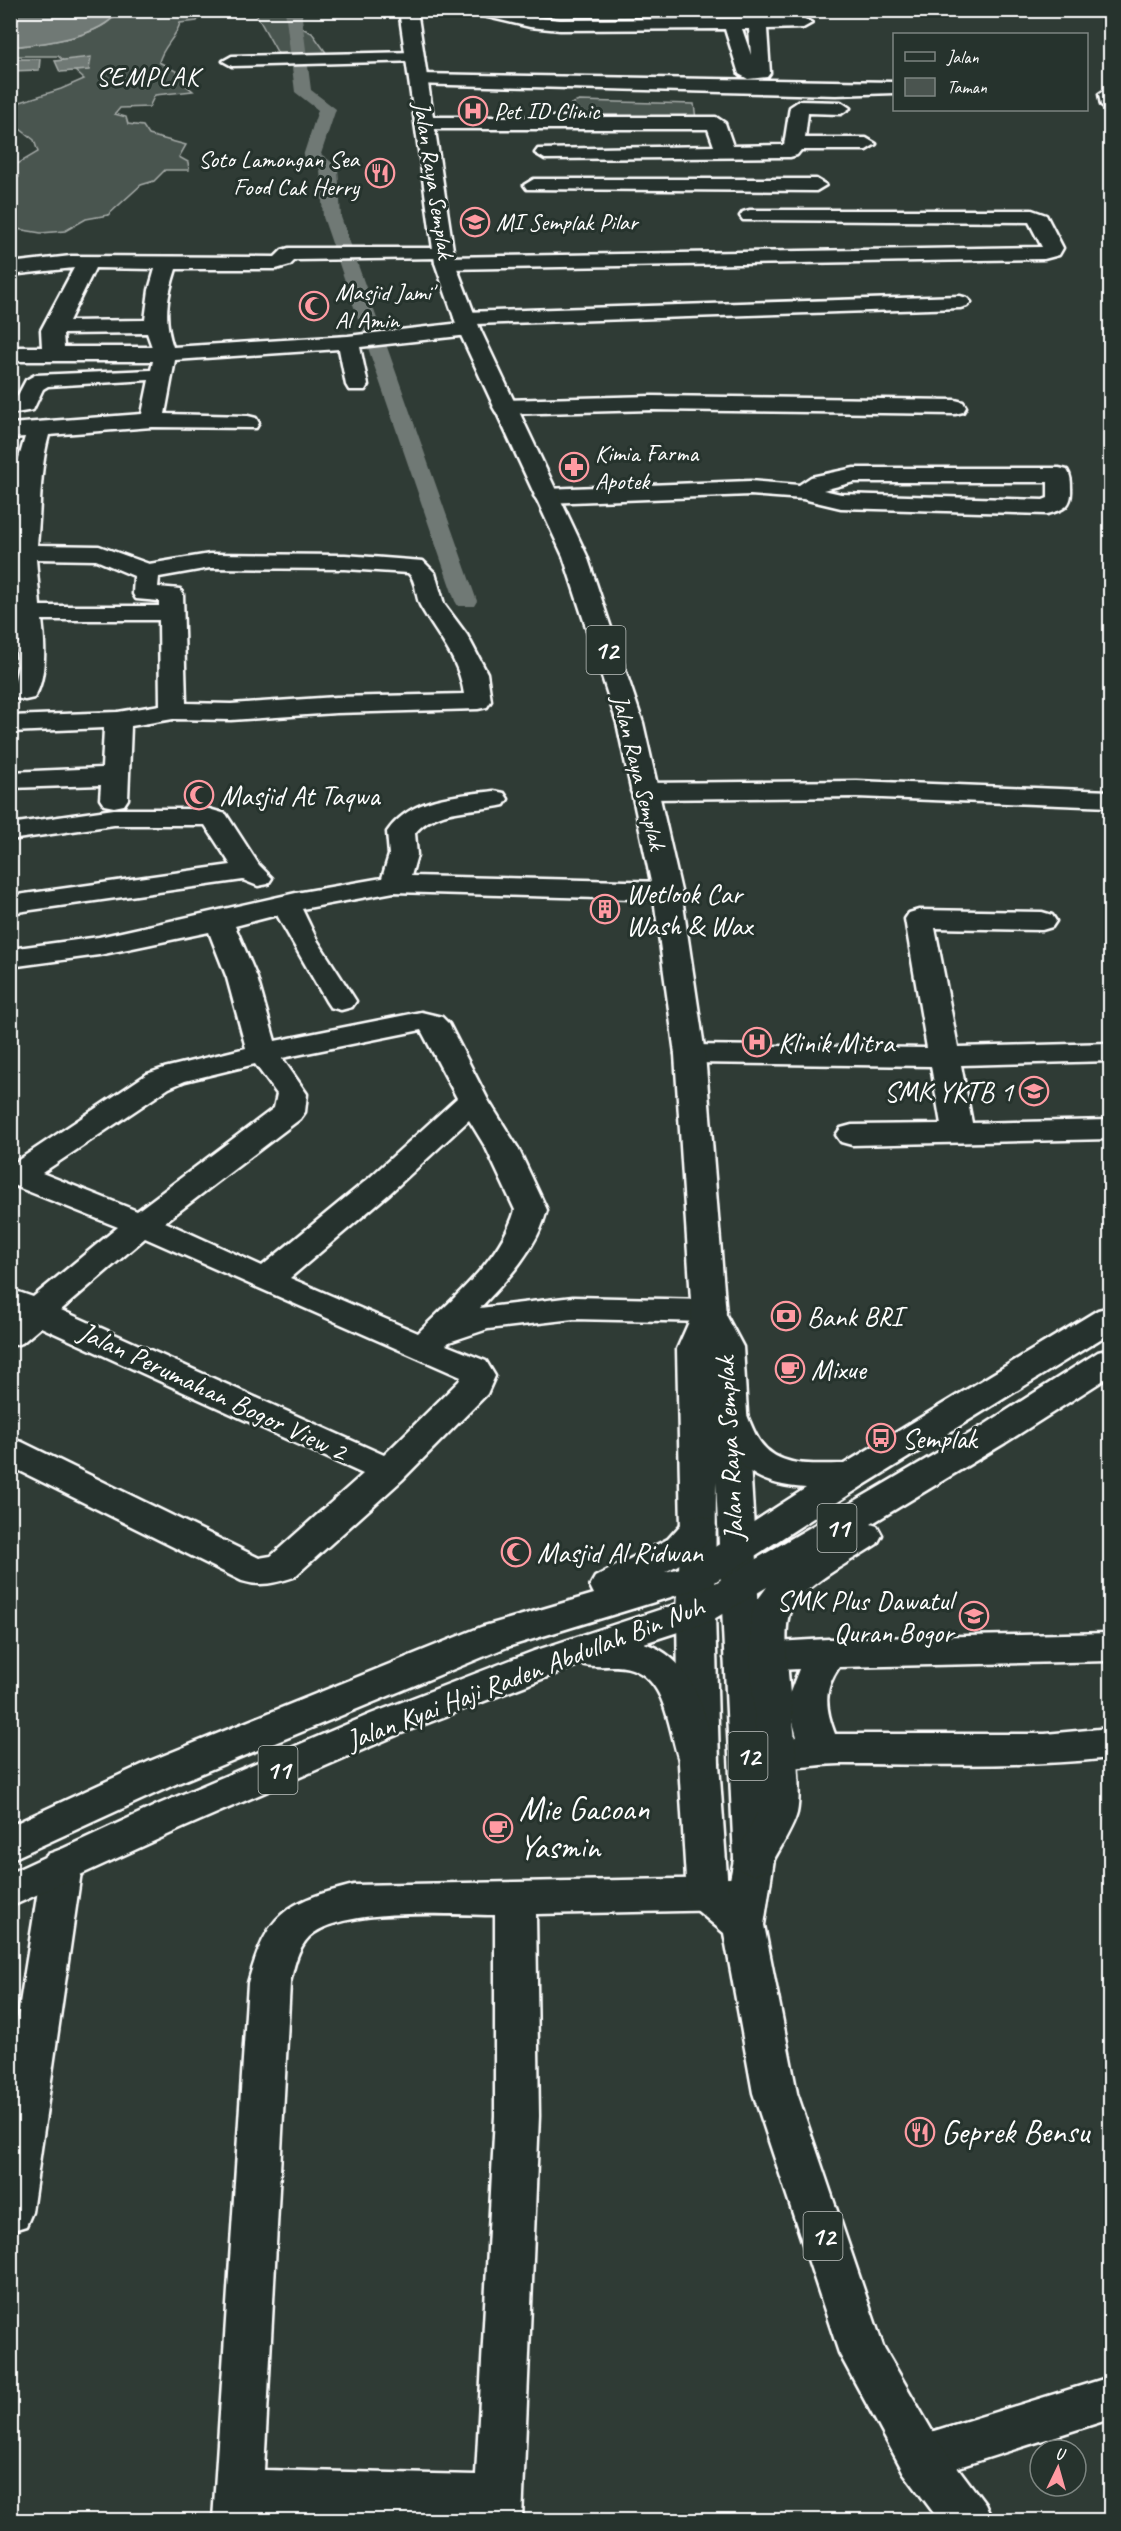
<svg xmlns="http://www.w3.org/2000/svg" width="1121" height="2531" viewBox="0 0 1121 2531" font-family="Caveat,sans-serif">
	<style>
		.green { fill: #4a544f; stroke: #a4aaa7; stroke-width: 1.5 }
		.water { fill: #707975; stroke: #a9afac; stroke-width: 1.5 }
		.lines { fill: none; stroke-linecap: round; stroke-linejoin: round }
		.canal { fill: #707975; fill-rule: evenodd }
		.street-casing { stroke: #fff; stroke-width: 5 }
		.primary-casing { stroke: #fff; stroke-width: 5 }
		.highway-casing { stroke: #fff; stroke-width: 5 }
		.street { fill: #26332d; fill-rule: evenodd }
		.primary { fill: #26332d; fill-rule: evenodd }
		.highway { fill: #26332d; fill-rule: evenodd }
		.labels { text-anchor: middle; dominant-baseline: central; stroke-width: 6; stroke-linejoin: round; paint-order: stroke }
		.far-poi-label { font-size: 24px; fill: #fff; stroke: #26332d; text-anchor: start }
		.far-street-label { font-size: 24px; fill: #fff; stroke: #26332d }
		.far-neighbourhood-label { font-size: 26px; letter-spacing: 1.5px; fill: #fff; stroke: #26332d }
		.shield { fill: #26332d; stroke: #bec2c0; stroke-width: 1.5 }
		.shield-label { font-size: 27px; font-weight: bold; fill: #fff }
		.poi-label { font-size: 28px; fill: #fff; stroke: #26332d; text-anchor: start }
		.street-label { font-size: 28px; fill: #fff; stroke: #26332d }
		.near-poi-label { font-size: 33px; fill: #fff; stroke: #26332d; text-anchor: start }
	</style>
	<rect width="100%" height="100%" fill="#2f3b35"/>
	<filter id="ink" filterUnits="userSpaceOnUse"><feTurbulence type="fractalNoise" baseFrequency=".0167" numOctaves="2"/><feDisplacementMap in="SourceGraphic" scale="12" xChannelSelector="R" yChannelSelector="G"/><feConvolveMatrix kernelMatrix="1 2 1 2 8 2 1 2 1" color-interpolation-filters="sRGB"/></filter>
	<g filter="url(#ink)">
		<path class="green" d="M303,10L298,26L312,33L330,58L280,57L256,14L202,11L197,21L180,23C176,38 163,46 159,62L181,74L183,83L193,91L155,95L149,107L120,108L115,114L126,117L128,124L143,126L149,135L186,145L179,157L188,162L189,170H165L154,181L141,185L108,215L86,219L65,231L41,233L11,228L10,182L19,177L14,166L38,152L34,140L11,122V105L61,89L84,79L58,56H11V47C40,44 102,38 118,11Z
			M579,101L694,104L696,119H573L571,104Z"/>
		<path class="water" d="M27,10H118V11C102,38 40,44 11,47V15Z
			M91,57L89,70L60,72L55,61Z
			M11,59H40L39,70L11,71Z"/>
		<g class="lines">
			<path class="canal" d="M285,10H301L311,90L336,109L321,154L338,167L341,217L477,601L474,606H458L455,601L323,217L320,169L303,156L318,110L295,92Z"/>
			<g class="street-casing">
				<path id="street" d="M473,10H511L532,17L560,20L803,18L812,23L803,28L767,29L770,73L767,77L748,79L739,74L725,29L560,30L530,27L475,14ZM742,29H749L751,55Z
					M415,52L421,53L424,57L421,61L232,66L223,61L232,56Z
					M419,74L894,82V93L836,95L412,84L410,80L412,76Z
					M1108,88L1110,89V111L1101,105L1099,94Z
					M799,101L841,102L850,108L841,114L808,113L805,138H866L876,144L866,150H801L797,155L790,157L545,159L535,153L538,149L714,146L708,129H425L416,123L425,117H716L725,123L733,146L784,145L790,107Z
					M534,179H816L826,185L816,191L527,189L524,185Z
					M750,210H1032L1046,215L1063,248L1059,255L1044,259L445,269L438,267L435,263L440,258L295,260L290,265L276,269H176C167,297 163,318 173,347L348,336L461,323L454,318L457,313L465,312L960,296L967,298L971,302L967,306L960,308L475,324L480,329L477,334L469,335L360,347L368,385L365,390H349L346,385L339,349L175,360L165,414L248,416L256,418L259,423L256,428L152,427L49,435C39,471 41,508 37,545L99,546L149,564L210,554L345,555L423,561L435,573L444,604L467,635L487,673L491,701L487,707L478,709L336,713L231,720L173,719L131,726L128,799L124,805L114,807L104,805L100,799L101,785L10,788V772L102,768L104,728L10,732V716L118,712L160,705L159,620H42C45,641 47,679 34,698L25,700L16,698L12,692L18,666L16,647L19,642L10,546L17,506V465L25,437L10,438V424L142,414L149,380L48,386L43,389L33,410L10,414V400L16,399L26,380L35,375L151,370L153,361H10V347H42L41,330L74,268L10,275V263L71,256L275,257L282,250L289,248H449L452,252L448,257L1042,247L1029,222L743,220L740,216L743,212ZM95,268L155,269L149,290L145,320L69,321ZM147,333L152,347H64L63,334ZM36,559L96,560L134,576L133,594L136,599L159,601V606H40ZM210,568L345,569L408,573C417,580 415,597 421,607C438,637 459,658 464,694L336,697L231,704L186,703L183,594L180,589L158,587L159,577Z
					M652,396L955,400L963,402L966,407L963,412L955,414L652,410L504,414L496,412L493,407L496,402L504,400Z
					M854,468H1059L1067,470C1071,476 1071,482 1071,489C1072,507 1063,510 1047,514L841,508L803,499L750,495L546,503L538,501L534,496L538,491L546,489L750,481L799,485L811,477ZM854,482H1048V498L1043,500L841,494L823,490Z
					M857,781L1110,791V807L857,797L645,799L635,797L631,791L635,785L645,783Z
					M494,791L504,793L508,799L504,805C473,812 437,807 415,833L417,855L411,876L667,882L677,885L681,891L677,897L667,900L394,892L302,909L317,940L356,1001L352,1007L341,1010L330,1007L326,1001L277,915L235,926L257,978L275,1041L421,1012L442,1017L449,1024L488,1100L518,1148L547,1210C537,1249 507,1280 480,1308L573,1297L709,1300L721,1303L726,1311L721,1319L709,1322L573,1319L488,1329L449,1342L446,1345L486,1361L495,1376L487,1394L402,1480L294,1577C276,1583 260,1587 242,1581L10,1466V1439L22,1442L259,1558L271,1556L363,1474L41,1327L22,1343L10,1346V1317L13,1314L10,1313V1289L33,1297L118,1227L10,1184V1162L14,1163L147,1074L164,1068L246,1048L227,978L209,932L99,955L10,967V949L99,937L296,893L382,878L389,855L387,832C411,797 455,796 494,791ZM421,1030L457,1098L368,1179L262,1266L165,1222L300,1119L305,1112L307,1094L282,1058ZM255,1064L277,1094L274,1108L137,1211L42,1173L169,1088L185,1081ZM469,1120L486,1148L515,1210C501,1259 453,1298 418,1333L290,1278L390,1193ZM145,1238L461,1377L459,1381L384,1455L61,1310Z
					M114,809H209L226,814L259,865L272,878L268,884L258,886L243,880L10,913V896L231,865L205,825H114L10,840V824Z
					M919,910L1042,912L1052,915L1056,921L1052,927L1042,930L935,928L958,1047L1110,1043V1061L961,1065L972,1123L1110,1120V1139L852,1145L841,1142L836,1135L841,1128L852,1125L941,1124L931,1066L690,1063L679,1060L675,1054L679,1048L690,1045L927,1048L905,919L909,913Z
					M1110,1633V1661L839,1667C823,1690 825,1708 835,1734H1045L1110,1728V1758C1021,1768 930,1764 840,1764C815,1764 787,1772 763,1764L757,1754L763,1744L797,1737L787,1700L799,1669L743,1672L730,1668L724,1658L730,1648L743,1644L828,1639Z
					M62,1849L76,1854L82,1865L32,2212L26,2226L10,2231V2066L42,1865L48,1854Z
					M731,1878L745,1883L751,1894L745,1905L731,1910L536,1914L539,2116L522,2520L261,2515V2520H213L248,1983C267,1913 285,1902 354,1885ZM495,1915V2116L476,2475L264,2470L290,1983C294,1967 297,1949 309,1937C342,1906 450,1915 495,1915Z
					M1110,2377V2419L921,2479L904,2473L897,2457L904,2441L921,2435Z"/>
			</g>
			<g class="primary-casing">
				<path id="primary" d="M399,10H417L455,263L480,329L587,556L643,723L681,891L705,1054L726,1315L743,1347L774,1859L764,1925L797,2093L883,2346L938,2441L985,2504L992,2520H939L904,2473L839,2353L753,2093L724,1933L693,1907L687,1896L679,1764L677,1612L681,1528L677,1349L692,1315L675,1054L653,891L617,723L563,556L458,329L435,263ZM716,1482L734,1859L728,1890L719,1764L715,1612Z"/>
			</g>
			<g class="highway-casing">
				<path id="highway" d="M1110,1307V1333L864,1485L710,1585L507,1647L178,1783L10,1860V1826L150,1761L481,1627L594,1594L590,1586L595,1577L668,1539L686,1519L699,1515L712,1519L717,1528C704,1550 687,1561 665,1572L684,1567L806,1488C746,1483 735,1464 712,1412L717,1404L729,1400L741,1404C749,1416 752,1431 760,1442C779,1469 816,1464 844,1464L1098,1310Z
					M1110,1349V1376L1005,1443L871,1524L877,1526L882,1535L877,1544C853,1560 808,1583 792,1607C774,1635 806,1769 797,1813C793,1829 776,1855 768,1870L754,1875L740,1870L734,1859L757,1813V1754L750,1655L751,1616L756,1602L767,1587L709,1622L644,1643C697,1660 705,1717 719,1764L713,1775L699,1779L685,1775C668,1743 672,1683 632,1669C616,1663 598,1669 581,1664L399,1734L185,1827L10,1907V1873L157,1805L371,1714L534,1651L683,1602L981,1427L1098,1352Z"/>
			</g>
			<use href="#street" class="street"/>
			<use href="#primary" class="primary"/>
			<use href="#highway" class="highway"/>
		</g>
	</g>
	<defs>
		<g id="hospital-ring" transform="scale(1.5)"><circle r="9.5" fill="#26332d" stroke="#ff9aa2" stroke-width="1.5"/><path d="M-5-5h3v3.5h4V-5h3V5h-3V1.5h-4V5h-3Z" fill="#ff9aa2"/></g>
		<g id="restaurant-ring" transform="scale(1.5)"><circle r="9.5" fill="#26332d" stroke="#ff9aa2" stroke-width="1.5"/><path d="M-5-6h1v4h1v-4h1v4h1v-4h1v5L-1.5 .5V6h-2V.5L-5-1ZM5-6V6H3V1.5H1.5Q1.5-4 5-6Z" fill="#ff9aa2"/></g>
		<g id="school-ring" transform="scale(1.5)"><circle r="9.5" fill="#26332d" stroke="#ff9aa2" stroke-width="1.5"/><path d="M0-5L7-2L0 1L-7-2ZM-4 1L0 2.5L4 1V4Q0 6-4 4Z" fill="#ff9aa2"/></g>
		<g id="mosque-ring" transform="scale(1.5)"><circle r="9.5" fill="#26332d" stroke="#ff9aa2" stroke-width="1.5"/><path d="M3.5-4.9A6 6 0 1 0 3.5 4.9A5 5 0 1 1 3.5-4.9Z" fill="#ff9aa2"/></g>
		<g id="pharmacy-ring" transform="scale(1.5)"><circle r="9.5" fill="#26332d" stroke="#ff9aa2" stroke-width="1.5"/><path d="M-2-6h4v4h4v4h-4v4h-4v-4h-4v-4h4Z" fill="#ff9aa2"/></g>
		<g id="building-ring" transform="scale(1.5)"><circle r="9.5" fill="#26332d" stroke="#ff9aa2" stroke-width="1.5"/><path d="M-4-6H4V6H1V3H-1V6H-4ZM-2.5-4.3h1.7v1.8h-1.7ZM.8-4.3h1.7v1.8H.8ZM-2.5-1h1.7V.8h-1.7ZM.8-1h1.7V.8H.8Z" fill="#ff9aa2"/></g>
		<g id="bank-ring" transform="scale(1.5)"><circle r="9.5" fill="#26332d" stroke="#ff9aa2" stroke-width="1.5"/><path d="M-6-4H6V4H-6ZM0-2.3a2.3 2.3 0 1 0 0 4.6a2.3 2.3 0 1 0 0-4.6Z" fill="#ff9aa2"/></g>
		<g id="cafe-ring" transform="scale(1.5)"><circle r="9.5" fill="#26332d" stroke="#ff9aa2" stroke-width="1.5"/><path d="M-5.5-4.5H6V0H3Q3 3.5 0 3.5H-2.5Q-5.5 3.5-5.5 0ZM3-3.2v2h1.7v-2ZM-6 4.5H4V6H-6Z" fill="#ff9aa2"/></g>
		<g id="bus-ring" transform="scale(1.5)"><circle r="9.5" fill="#26332d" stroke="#ff9aa2" stroke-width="1.5"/><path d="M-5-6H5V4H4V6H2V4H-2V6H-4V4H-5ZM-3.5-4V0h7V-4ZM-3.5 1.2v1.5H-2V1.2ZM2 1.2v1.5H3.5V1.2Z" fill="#ff9aa2"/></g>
	</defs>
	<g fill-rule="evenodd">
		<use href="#hospital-ring" x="473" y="111"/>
		<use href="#restaurant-ring" x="380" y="173"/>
		<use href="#school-ring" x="475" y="222"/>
		<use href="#mosque-ring" x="314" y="306"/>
		<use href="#pharmacy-ring" x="574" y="467"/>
		<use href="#mosque-ring" x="199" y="795"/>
		<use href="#building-ring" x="605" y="909"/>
		<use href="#hospital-ring" x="757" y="1042"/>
		<use href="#school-ring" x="1034" y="1091"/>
		<use href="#bank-ring" x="786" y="1316"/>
		<use href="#cafe-ring" x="790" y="1369"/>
		<use href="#bus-ring" x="881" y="1438"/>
		<use href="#mosque-ring" x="516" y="1552"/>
		<use href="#school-ring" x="974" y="1616"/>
		<use href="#cafe-ring" x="498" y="1828"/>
		<use href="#restaurant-ring" x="920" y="2132"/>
	</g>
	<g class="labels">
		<g class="far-poi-label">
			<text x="494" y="111">Pet ID Clinic</text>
			<text x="359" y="159" text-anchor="end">Soto Lamongan Sea<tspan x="359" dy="28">Food Cak Herry</tspan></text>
			<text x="496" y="222">MI Semplak Pilar</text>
			<text x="335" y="292">Masjid Jami'<tspan x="335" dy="28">Al Amin</tspan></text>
			<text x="595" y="453">Kimia Farma<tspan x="595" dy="28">Apotek</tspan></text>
		</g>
		<g class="far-street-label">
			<text transform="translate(434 180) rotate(81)">Jalan Raya Semplak</text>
			<text transform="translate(639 772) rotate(76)">Jalan Raya Semplak</text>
		</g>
		<g class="far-neighbourhood-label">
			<text x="148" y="76">SEMPLAK</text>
		</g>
		<g class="shield">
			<rect x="586.5" y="626" width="39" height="48" rx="4.5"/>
			<rect x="817.5" y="1504" width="39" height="48" rx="4.5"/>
			<rect x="728.5" y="1732" width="39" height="48" rx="4.5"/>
			<rect x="258.5" y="1746" width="39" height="48" rx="4.5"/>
			<rect x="803.5" y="2212" width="39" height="48" rx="4.5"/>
		</g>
		<g class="shield-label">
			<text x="606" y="650">12</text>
			<text x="837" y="1528">11</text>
			<text x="748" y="1756">12</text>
			<text x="278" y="1770">11</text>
			<text x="823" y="2236">12</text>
		</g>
		<g class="poi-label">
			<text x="220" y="795">Masjid At Taqwa</text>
			<text x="626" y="893">Wetlook Car<tspan x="626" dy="32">Wash &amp; Wax</tspan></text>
			<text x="778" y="1042">Klinik Mitra</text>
			<text x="1013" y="1091" text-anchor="end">SMK YKTB 1</text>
			<text x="807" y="1316">Bank BRI</text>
			<text x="811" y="1369">Mixue</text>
			<text x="902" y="1438">Semplak</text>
			<text x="537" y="1552">Masjid Al Ridwan</text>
			<text x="953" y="1600" text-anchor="end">SMK Plus Dawatul<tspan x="953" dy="32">Quran Bogor</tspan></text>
		</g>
		<g class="street-label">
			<text transform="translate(213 1391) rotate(25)">Jalan Perumahan Bogor View 2</text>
			<text transform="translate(729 1449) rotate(-93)">Jalan Raya Semplak</text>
			<text transform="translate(525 1673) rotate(-21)">Jalan Kyai Haji Raden Abdullah Bin Nuh</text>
		</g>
		<g class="near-poi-label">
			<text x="519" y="1809">Mie Gacoan<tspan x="519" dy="38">Yasmin</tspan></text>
			<text x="941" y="2132">Geprek Bensu</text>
		</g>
	</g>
	<rect width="1121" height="2531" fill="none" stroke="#26332d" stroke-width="36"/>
	<rect x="18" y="18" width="1085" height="2495" fill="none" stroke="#fff" stroke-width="2" filter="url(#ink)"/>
	<rect x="893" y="33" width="195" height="78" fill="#26332d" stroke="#7d8581" stroke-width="1.5"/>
	<rect x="905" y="52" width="30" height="9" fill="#26332d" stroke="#7d8581" stroke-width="1.5"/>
	<text x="947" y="63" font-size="18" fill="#ffffff">Jalan</text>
	<rect x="905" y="78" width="30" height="18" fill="#4a544f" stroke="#7d8581" stroke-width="1.5"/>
	<text x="947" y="93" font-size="18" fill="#ffffff">Taman</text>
	<g transform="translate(1058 2468) rotate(5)"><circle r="28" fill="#26332d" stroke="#7d8581" stroke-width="1.5"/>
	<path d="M0-4.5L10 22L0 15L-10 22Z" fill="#ff9aa2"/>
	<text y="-9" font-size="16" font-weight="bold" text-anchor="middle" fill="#ffffff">U</text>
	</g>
</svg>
